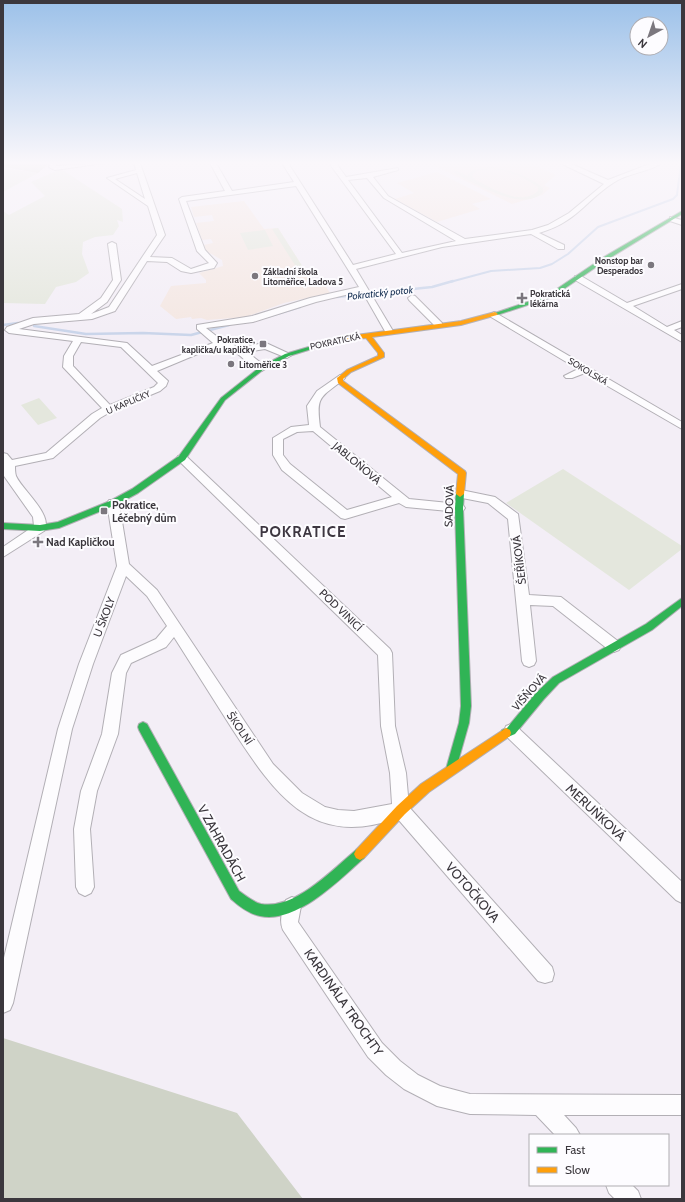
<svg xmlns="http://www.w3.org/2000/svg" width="685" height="1202" viewBox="0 0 685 1202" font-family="Cabin,sans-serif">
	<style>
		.education { fill: #f4e7e2 }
		.green { fill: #e4e7dd; fill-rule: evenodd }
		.forest { fill: #cfd3c7 }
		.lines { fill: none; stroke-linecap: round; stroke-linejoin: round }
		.stream-far1 { stroke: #cad5ea; stroke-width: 2 }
		.stream { stroke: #cad5ea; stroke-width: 2.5 }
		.street-casing { stroke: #b2afb5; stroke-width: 2 }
		.fast-casing { stroke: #b2afb5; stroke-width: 2 }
		.slow-casing { stroke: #b2afb5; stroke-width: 2 }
		.street { fill: #fdfcfe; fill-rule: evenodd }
		.fast { fill: #30b455; fill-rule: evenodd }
		.slow { fill: #ff9f0a; fill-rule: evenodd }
		.poi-dot { fill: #7b777e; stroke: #fdfcff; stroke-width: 1.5 }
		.labels { text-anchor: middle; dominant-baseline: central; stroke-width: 4; stroke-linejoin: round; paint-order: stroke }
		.far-poi-label { font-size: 9px; font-weight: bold; fill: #3b373d; stroke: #fdfcff; text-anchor: start }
		.far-street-label { font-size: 9px; fill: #3b373d; stroke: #fdfcff }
		.far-water-label { font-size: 10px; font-style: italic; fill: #163053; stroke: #fdfcff }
		.street-label { font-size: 11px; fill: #3b373d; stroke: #fdfcff }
		.poi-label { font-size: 11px; font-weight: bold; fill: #3b373d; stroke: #fdfcff; text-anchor: start }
		.near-street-label { font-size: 13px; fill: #3b373d; stroke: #fdfcff }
		.district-label { font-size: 15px; font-weight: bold; letter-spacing: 1px; fill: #3d3641; stroke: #fdfcff }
	</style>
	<rect width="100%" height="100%" fill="#f3eef6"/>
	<path class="education" d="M429,163H530L556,175L544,185L550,188L542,195L512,204Z
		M437,172L491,199L472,204L480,209L437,222L395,199L414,193L397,183Z
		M244,201L264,229L278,228L311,280L321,279L330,293L284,303L246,317L207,320L201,318L192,319L191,317L176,319L160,306L171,286L206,283V280L199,273L223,266L222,260L206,251L204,245L213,243L211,239L202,240L196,223L214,221L212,215L194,217L191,207Z"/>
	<path class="green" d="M490,167C505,168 532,177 543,188V192C524,214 472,182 453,172L457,171L467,176L472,170ZM491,169C506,169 526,178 538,187V191C521,207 492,188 476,180L472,176L476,171Z
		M3,168L38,173L3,192Z
		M61,169L122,209L123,222L117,220L119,226L113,235L95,237L83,242L82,254L89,273L76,282L56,287L45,304L3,303V211L9,215L45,196L31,182Z
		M278,228L306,272L300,273L272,229Z
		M265,230L273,246L248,250L240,233Z
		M39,398L57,418L38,425L21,405Z
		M563,469L682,546V549L629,590L506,503Z"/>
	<path class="forest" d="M3,163H50L38,173L3,167Z
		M3,1038L237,1113L303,1199H3Z"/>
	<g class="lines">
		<path class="stream-far1" d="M450,282L491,271L540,268L552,264L568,254L598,227L673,199L677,195L681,163"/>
		<path class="stream" d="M337,297L432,287L453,281
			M270,316L300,307
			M3,325L18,323
			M34,326L86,334L143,333L191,335L229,325"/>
		<g class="street-casing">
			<path id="street" d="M50,163H57L56,166L104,163L55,170L49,167Z
				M134,163H140L165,235L150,257L172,258L191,269L209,263L197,251L179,199L182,197L225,191L210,163H216L232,191L294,182L282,163H288L353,265L396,254L329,163H336L346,177L398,168V170L373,177L388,196L465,239L532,230L548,225L569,213L604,184L560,163H569L608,180L652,163H662C647,173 627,173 613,183C584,202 577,222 539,233L564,245V249H558L531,234L442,247L356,269L393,331L392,333H386L362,291L316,302L253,322L206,328L224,342L240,347L266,343L292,355L287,358L265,349L247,352L265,366L267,368L262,371C243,366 239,343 212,348L157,371L168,381L166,386L160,391L112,411L100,418L53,458L15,466C15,469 15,473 16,476C22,490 54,515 44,531L3,557V547L34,526L33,517L4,476L3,453L7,454L12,460L46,453L92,414L102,408L63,367L64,356L73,341L9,333L5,330L7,327L33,318L79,314L101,298L113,280L108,244L112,242L116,244L121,280L107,302L91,314L109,307L157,235L148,206L107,178L136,170ZM137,173L145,199L115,179ZM367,178L384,198L456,241L402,253L348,180ZM296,186L359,287L310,298L252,316L197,325V329L213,343L152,366L127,343L19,329L34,324L92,319L115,311L147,261L167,262L181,271L191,273L214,268L217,263L205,250L186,201ZM81,342L121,347L158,383L154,387L110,405L73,366V356Z
				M670,217L682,220V225L670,221Z
				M575,276H581L627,303L682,284V289L633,306L667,327L682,321V327L674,330L682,335V342L575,280Z
				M412,295L415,296L442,323V327H436L409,300L408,298Z
				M494,312L682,422V429L585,373L572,378H566L564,376L578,369L491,317L490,315Z
				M340,375L343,376L345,378L343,380C320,398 316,396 320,427L409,499L459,504L463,505L465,508L463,511L459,512L406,507L399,503L345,519L341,518L282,470L273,455V438L291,427L309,425L307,406L317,391ZM313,431L392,497L347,510L290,464L283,455V439L297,432Z
				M182,455L186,456L390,649L392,653L395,726L406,773L409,807L552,967L554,974L552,981L545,983L538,981L397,818C310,850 273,791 231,727C212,697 193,667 174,637L166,647L131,663L126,673L118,734L97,791L90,829L94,887L91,893L85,896L79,893L76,887L74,829L81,791L102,734L112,673L121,655L156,639L167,626L147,596L126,576L93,664L72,729L13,1003L10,1010L3,1013V962L58,729L79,664L117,566L107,503L109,500H117L119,503L129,564L157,590L273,764L302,793L325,807L338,810L354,811L392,804L390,773L381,726L378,655L178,460L177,458L178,456Z
				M461,490L495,497L518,514L529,595L561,597L619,642L621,646L619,650L614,652L609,650L553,606L530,605L536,661L534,665L529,667L524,665L522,661L508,519L488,503L457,497L455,494L457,491Z
				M511,724L516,726L682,882V903L676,900L506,736L504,731L506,726Z
				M292,897L298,900L301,906L298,922L382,1043L400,1061L418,1075L440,1086L470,1094L682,1095V1115H564L576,1128L580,1135H555L536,1115L470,1114L437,1106L404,1089L386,1075L368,1057L283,930C279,921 282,909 286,900Z
				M606,1185H632L638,1191L641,1199H615L609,1193Z"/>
		</g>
		<g class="fast-casing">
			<path id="fast" d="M682,211V214L608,259L552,297L497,315L492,314L548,295L604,257Z
				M339,338L344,339L289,356L264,369L225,400L185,460L138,493L116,505L59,528L40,531L3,529V523L40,525L58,522L110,501L132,489L179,456L221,398L260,367L285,354Z
				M460,491L464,494L463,508L471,706L469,723L456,769L455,772L451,774L447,772L446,769L459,723L461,706L455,508L456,494Z
				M682,598V606L652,630L559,683L544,699L515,734L506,738L502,736L501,733L502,730L507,728L536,693L553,677L646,624Z
				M143,722L147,724L239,891C245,895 253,902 261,904C295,910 332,870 356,850L360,848L364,850L366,854L364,858C339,880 297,924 260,916C249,914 239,906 231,899L139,730L138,727L139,724Z"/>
		</g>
		<g class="slow-casing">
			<path id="slow" d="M495,312L498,314L497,315L461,325L372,337L384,353V357L351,372L343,379V381L465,471L466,473L464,494L460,497L456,494L458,474L338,383L337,378L347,370L378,356V353L366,338L341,341L338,339L341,337L461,321Z
				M506,728L510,730L511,733L510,736L429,792L405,814L364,858L360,860L356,858L354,854L356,850L397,806L421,784Z"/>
		</g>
		<use href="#street" class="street"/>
		<use href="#fast" class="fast"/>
		<use href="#slow" class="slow"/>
	</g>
	<linearGradient id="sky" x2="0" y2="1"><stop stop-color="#9cc1e9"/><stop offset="0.49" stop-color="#faf7fb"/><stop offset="1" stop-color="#faf7fb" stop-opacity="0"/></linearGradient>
	<rect width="685" height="332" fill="url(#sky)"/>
	<g class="poi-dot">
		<circle cx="651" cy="265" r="4"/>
		<circle cx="255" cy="276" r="4"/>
		<path d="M520 292h4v4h4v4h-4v4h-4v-4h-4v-4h4z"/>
		<rect x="259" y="340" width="8" height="8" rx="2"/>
		<circle cx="231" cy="364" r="4"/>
		<rect x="100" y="507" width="8" height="8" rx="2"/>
		<path d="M36 536h4v4h4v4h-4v4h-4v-4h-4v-4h4z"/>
	</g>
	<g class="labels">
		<g class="far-poi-label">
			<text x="643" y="260" text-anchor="end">Nonstop bar<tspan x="643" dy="10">Desperados</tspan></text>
			<text x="263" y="271">Základní škola<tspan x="263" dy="10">Litoměřice, Ladova 5</tspan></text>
			<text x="530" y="293">Pokratická<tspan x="530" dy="10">lékárna</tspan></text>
			<text x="255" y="339" text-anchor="end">Pokratice,<tspan x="255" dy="10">kaplička/u kapličky</tspan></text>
			<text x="239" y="364">Litoměřice 3</text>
		</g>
		<g class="far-street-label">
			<text transform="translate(335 341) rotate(-12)">POKRATICKÁ</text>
			<text transform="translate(588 371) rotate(31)">SOKOLSKÁ</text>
			<text transform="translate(128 402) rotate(-23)">U KAPLIČKY</text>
		</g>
		<g class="far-water-label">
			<text transform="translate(380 293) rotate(-6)">Pokratický potok</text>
		</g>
		<g class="street-label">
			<text transform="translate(357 463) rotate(40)">JABLOŇOVÁ</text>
			<text transform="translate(449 506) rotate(-88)">SADOVÁ</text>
			<text transform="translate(519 560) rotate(-97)">ŠEŘÍKOVÁ</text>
			<text transform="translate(341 610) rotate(44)">POD VINICÍ</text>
			<text transform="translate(104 617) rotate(-69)">U ŠKOLY</text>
			<text transform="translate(529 692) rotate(-48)">VIŠŇOVÁ</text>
			<text transform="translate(240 728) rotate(56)">ŠKOLNÍ</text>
		</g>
		<g class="poi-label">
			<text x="112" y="505">Pokratice,<tspan x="112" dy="13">Léčebný dům</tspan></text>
			<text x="46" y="542">Nad Kapličkou</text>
		</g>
		<g class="near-street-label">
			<text transform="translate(596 812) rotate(43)">MERUŇKOVÁ</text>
			<text transform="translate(222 843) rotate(61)">V ZAHRADÁCH</text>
			<text transform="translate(473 892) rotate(49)">VOTOČKOVA</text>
			<text transform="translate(344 1002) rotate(55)">KARDINÁLA TROCHTY</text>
		</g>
		<g class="district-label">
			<text x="303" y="532">POKRATICE</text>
		</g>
	</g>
	<rect width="685" height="1202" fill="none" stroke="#3b373d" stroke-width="8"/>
	<rect x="529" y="1134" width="140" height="52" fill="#fdfcff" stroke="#afadb1"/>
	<rect x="537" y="1147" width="20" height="6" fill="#30b455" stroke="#afadb1"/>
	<text x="565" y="1154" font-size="12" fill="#3b373d">Fast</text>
	<rect x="537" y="1167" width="20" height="6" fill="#ff9f0a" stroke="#afadb1"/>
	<text x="565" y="1174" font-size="12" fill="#3b373d">Slow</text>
	<g transform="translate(649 36) rotate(220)"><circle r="19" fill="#fdfcff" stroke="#afadb1"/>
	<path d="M0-3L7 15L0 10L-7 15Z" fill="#7b777e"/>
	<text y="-6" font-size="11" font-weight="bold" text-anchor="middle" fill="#3b373d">N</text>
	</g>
</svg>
